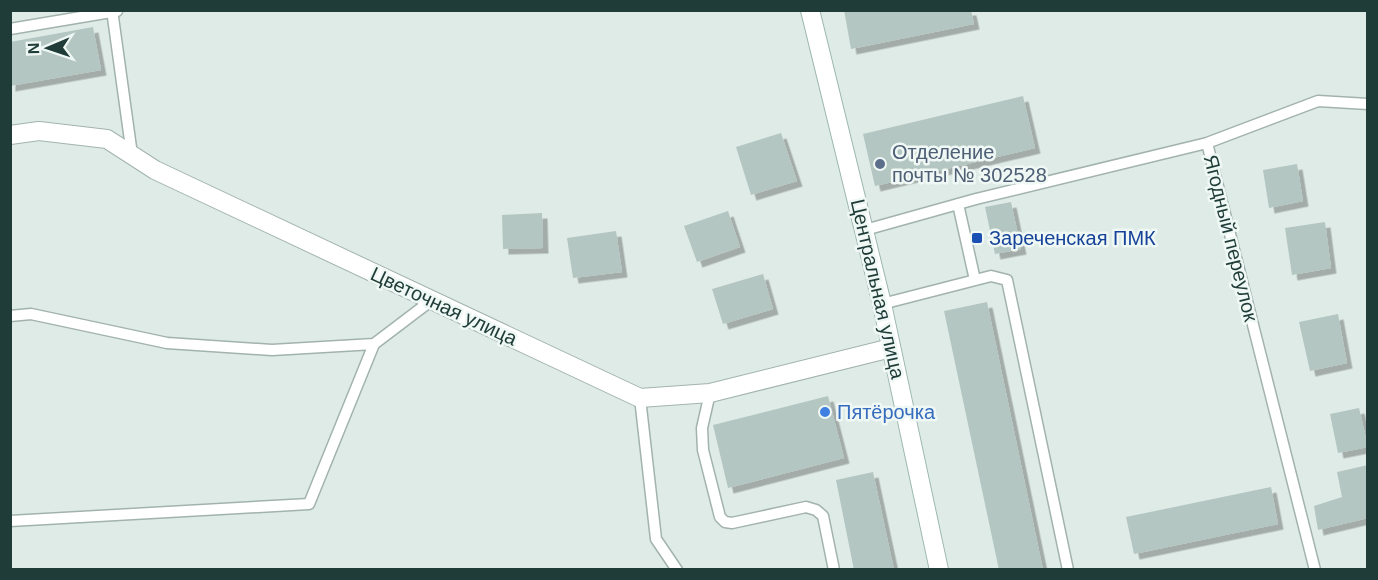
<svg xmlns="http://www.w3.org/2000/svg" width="1378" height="580" viewBox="0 0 1378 580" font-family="Helvetica,sans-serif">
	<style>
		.building { fill: #b4c6c1; filter: url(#shadow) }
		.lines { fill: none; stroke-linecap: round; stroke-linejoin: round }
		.lane-casing { stroke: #a2b3af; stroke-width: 13 }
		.street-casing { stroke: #a2b3af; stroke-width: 20 }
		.secondary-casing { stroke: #9db7b1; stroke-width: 20 }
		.lane { stroke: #fff; stroke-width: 10 }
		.street { stroke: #fff; stroke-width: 18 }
		.secondary { stroke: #fff; stroke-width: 18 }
		.service-dot { fill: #5c6f8a; stroke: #eff8f4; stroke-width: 2 }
		.transit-dot { fill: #1a4fb4; stroke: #eff8f4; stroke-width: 2 }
		.shop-dot { fill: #3f7fe0; stroke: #eff8f4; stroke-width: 2 }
		.labels { text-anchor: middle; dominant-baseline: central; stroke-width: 5; stroke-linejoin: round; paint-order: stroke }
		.service-label { font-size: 20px; fill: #4e5e75; stroke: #eff8f4; text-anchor: start }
		.transit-label { font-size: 20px; fill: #164399; stroke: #eff8f4; text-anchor: start }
		.street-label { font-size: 20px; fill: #1f3c38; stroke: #eff8f4 }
		.shop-label { font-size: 20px; fill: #366cbe; stroke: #eff8f4; text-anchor: start }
	</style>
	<defs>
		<filter id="shadow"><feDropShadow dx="5.5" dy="5.5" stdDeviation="0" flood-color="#0004"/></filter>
	</defs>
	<rect width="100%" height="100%" fill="#dfebe7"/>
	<path class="building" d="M844,10H971L974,24L851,49Z
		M93,27L101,70L10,86V42Z
		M1023,96L1035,148L875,186L863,134Z
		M781,133L797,181L751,195L736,147Z
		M1297,164L1303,201L1269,208L1263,170Z
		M1011,202L1021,249L995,254L985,207Z
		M728,211L740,247L697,262L684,226Z
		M542,213L543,248L503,249L502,215Z
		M1325,222L1331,268L1292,275L1285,228Z
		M616,231L622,272L573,278L567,238Z
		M763,274L773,309L723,324L712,289Z
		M987,302L1043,570H999L944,311Z
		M1338,314L1347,363L1310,371L1299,322Z
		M828,396L844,458L728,488L713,425Z
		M1359,408L1368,447L1338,453L1330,414Z
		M1368,465V518L1318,530L1314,506L1342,497L1337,472Z
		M873,472L894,570H854L836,480Z
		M1271,487L1278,524L1134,554L1126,517Z"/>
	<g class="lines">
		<g class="lane-casing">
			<path id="lane" d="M112,10L132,155
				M10,29L117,11
				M1207,143L1315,570
				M958,204L975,280
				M865,230L976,199L1207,143L1318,101L1368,104
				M882,304L991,276L1007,280L1068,570
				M10,316L31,314L167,343L272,350L374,344
				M710,393L702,428L703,450L720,517L725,522L732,523L806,507L816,510L823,516L834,570
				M640,398L656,539L677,570
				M10,521L309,504L374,344L432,300"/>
		</g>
		<g class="street-casing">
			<path id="street" d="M10,135L39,131L107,139L155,170L640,398L710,393L891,348"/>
		</g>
		<g class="secondary-casing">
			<path id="secondary" d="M810,10L882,304L939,570"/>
		</g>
		<use href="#lane" class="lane"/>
		<use href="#street" class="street"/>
		<use href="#secondary" class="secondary"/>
	</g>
	<circle class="service-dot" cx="880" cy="164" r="6"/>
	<rect class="transit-dot" x="971" y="232" width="12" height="12" rx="3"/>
	<circle class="shop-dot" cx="825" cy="412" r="6"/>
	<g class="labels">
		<g class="service-label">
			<text x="892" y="152">Отделение<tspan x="892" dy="23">почты № 302528</tspan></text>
		</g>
		<g class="transit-label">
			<text x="989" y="238">Зареченская ПМК</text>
		</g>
		<g class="street-label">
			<text transform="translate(1231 238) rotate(76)">Ягодный переулок</text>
			<text transform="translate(878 289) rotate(77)">Центральная улица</text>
			<text transform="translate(444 306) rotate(25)">Цветочная улица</text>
		</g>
		<g class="shop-label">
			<text x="837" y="412">Пятёрочка</text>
		</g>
	</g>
	<rect width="1378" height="580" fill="none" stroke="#1f3c38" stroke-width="24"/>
	<g transform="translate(48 48) rotate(268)" stroke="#eff8f4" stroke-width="4.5" paint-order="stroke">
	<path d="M0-4.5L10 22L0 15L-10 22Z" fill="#1f3c38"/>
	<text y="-9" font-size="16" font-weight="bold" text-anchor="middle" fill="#1f3c38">N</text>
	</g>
</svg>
